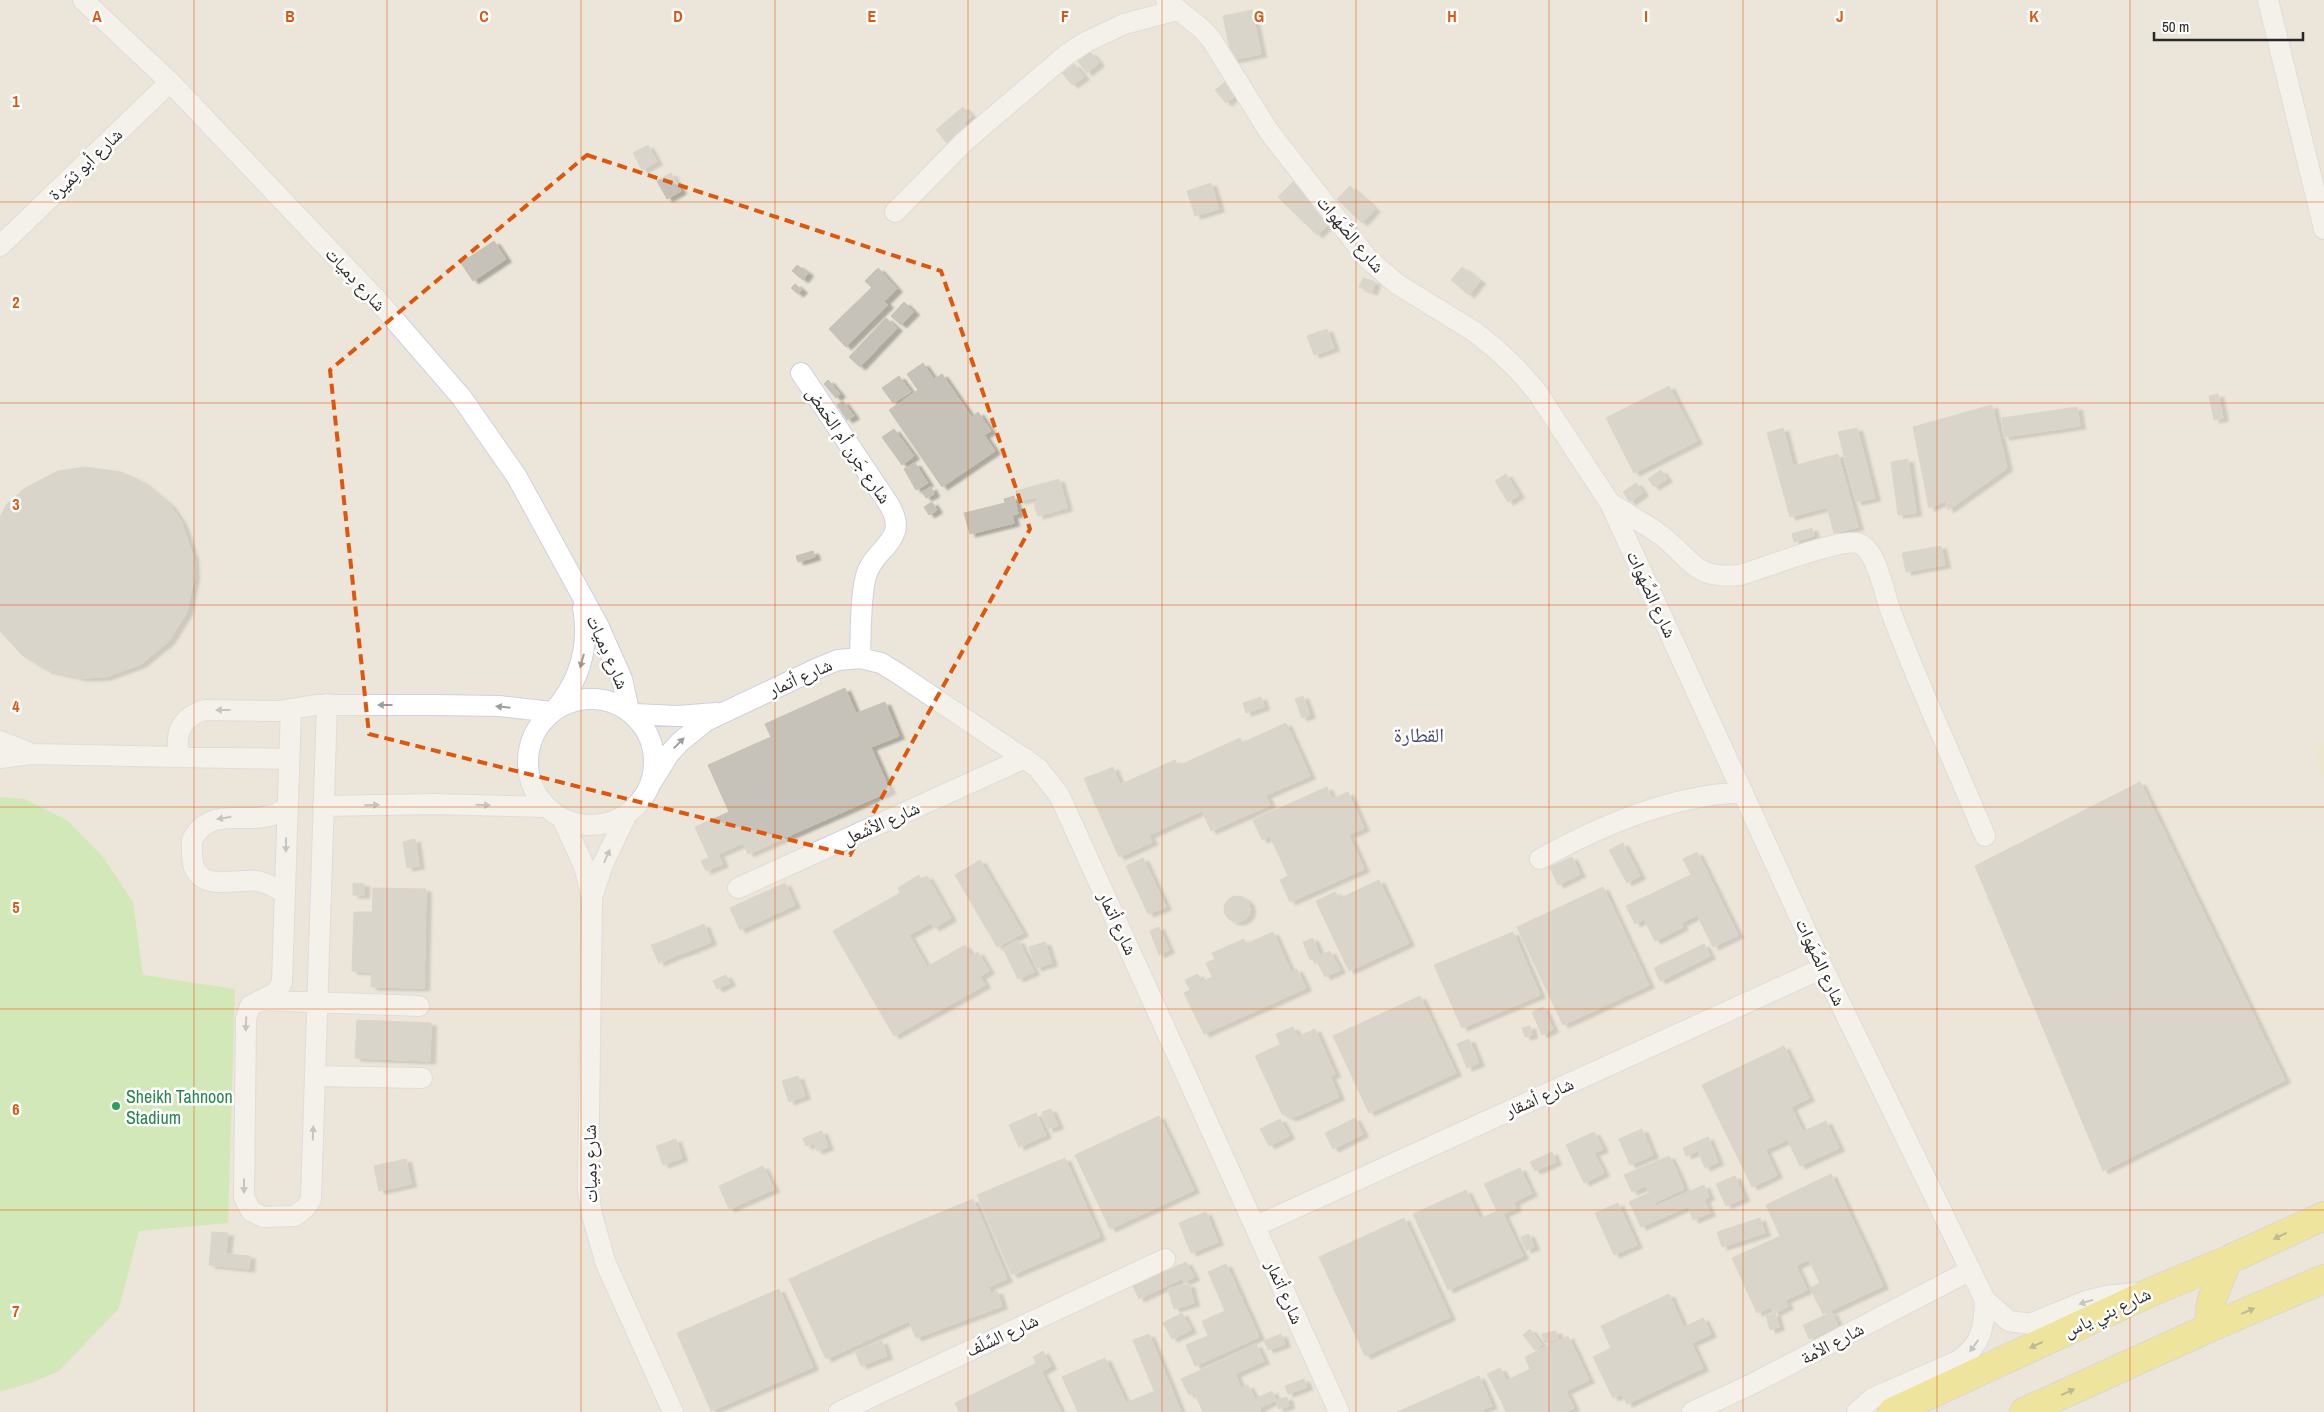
<svg xmlns="http://www.w3.org/2000/svg" width="2324" height="1412" viewBox="0 0 2324 1412" font-family="'Archivo Narrow','Noto Naskh Arabic',sans-serif">
	<style>
		.education { fill: #ede6c8 }
		.pitch { fill: #b7ea90 }
		.building { fill: #c6c2b9; stroke: #c6c2b3; filter: url(#shadow) }
		.lines { fill: none; stroke-linecap: round; stroke-linejoin: round }
		.minor-casing { stroke: #cfd0e1; stroke-width: 22 }
		.primary-casing { stroke: #c7c7c7; stroke-width: 30 }
		.minor { stroke: #fff; stroke-width: 20 }
		.primary { stroke: #f1e358; stroke-width: 28 }
		.oneway { fill: #9e9e9e }
		.oneway2 { fill: #8c8640 }
		.marked { fill: none; stroke: #de570d; stroke-width: 4; stroke-dasharray: 10 6; stroke-linejoin: round }
		.grid { fill: none; stroke: #de570d; stroke-width: 1; stroke-opacity: 0.55 }
		.leisure-dot { fill: #2e9e5b; stroke: #fff; stroke-width: 2 }
		.labels { text-anchor: middle; dominant-baseline: central; stroke-width: 5; stroke-linejoin: round; paint-order: stroke }
		.street-label { font-size: 18px; fill: #282828; stroke: #fff }
		.leisure-label { font-size: 18px; fill: #27864d; stroke: #fff; text-anchor: start }
		.quarter-label { font-size: 20px; fill: #494a78; stroke: #fff }
		.grid-label { font-size: 16px; text-anchor: middle; font-weight: bold; fill: #de570d; stroke: #fff; stroke-width: 5; stroke-linejoin: round; paint-order: stroke }
	</style>
	<defs>
		<filter id="shadow"><feDropShadow dx="5.5" dy="3" stdDeviation="1" flood-color="#0004"/></filter>
	</defs>
	<rect width="100%" height="100%" fill="#ebe6d9"/>
	<path class="education" d="M2324,743V779L2313,749Z"/>
	<path class="pitch" d="M0,797L25,799L68,821L103,857L133,902L143,975L235,989L228,1223L139,1231L119,1308L59,1371L36,1381L0,1392Z"/>
	<path class="building" d="M1252,10L1261,54L1232,60L1223,16Z
		M1090,52L1099,63L1087,73L1078,61Z
		M1074,64L1084,77L1072,85L1062,73Z
		M1229,79L1240,92L1226,103L1215,90Z
		M963,107L972,116L964,123L966,126L947,143L936,130Z
		M648,145L657,162L642,170L633,153Z
		M671,173L681,191L667,199L657,181Z
		M1293,182L1332,221L1317,235L1278,197Z
		M1211,183L1219,209L1195,216L1187,191Z
		M1350,186L1375,209L1362,223L1337,199Z
		M494,241L506,259L473,281L461,263Z
		M797,265L808,273L803,280L792,271Z
		M1462,267L1480,281L1469,295L1451,280Z
		M878,268L897,289L885,301L865,281Z
		M1363,278L1375,282L1372,292L1359,287Z
		M795,284L802,290L798,294L791,288Z
		M871,288L888,305L846,347L829,329Z
		M904,302L914,312L901,325L891,316Z
		M886,318L897,328L860,367L849,357Z
		M1327,329L1334,348L1314,355L1307,336Z
		M923,363L934,379L918,390L907,374Z
		M942,374L995,451L942,487L889,410Z
		M899,376L911,392L893,403L882,388Z
		M828,380L840,394L836,398L824,384Z
		M1669,386L1697,441L1634,473L1606,418Z
		M2218,394L2223,418L2214,420L2209,396Z
		M843,401L854,416L847,420L837,405Z
		M1992,405L2007,468L1948,510L1945,501L1929,508L1913,427Z
		M2077,407L2080,426L2004,437L2002,418Z
		M978,412L991,431L984,435L972,417Z
		M1783,428L1793,466L1838,454L1858,527L1834,533L1827,507L1790,517L1767,433Z
		M1857,428L1875,498L1856,502L1838,432Z
		M894,429L914,456L902,465L882,437Z
		M1908,459L1916,513L1898,515L1891,462Z
		M915,463L928,483L916,490L904,469Z
		M85,467L121,472L141,481L169,504L181,521L193,556L194,576L187,612L169,641L141,664L106,677L83,678L47,670L22,655L0,631V517L7,504L25,488L58,471Z
		M1661,470L1667,479L1654,487L1648,479Z
		M1506,474L1519,495L1508,502L1495,481Z
		M1059,479L1067,508L1038,516L1034,504L1037,502L1036,497L1019,501L1016,491Z
		M1636,483L1643,493L1630,502L1623,492Z
		M931,487L934,494L926,498L922,492Z
		M1014,496L1018,514L1012,515L1014,523L970,534L964,513L1005,503L1004,499Z
		M932,502L937,510L929,515L924,507Z
		M1812,528L1814,536L1794,542L1792,534Z
		M1941,546L1945,565L1927,568L1924,549Z
		M1924,549L1927,568L1906,572L1902,553Z
		M813,551L815,557L798,562L796,556Z
		M845,688L890,791L748,854L708,765L771,737L765,724Z
		M1303,696L1310,715L1302,718L1295,699Z
		M1261,697L1264,707L1246,713L1243,703Z
		M885,702L899,736L871,747L857,713Z
		M1286,723L1310,776L1266,795L1242,743Z
		M1240,738L1270,805L1211,831L1202,811L1199,812L1178,766Z
		M1175,760L1199,812L1149,835L1152,842L1119,857L1092,797Z
		M1113,767L1120,784L1107,790L1099,773Z
		M1099,773L1107,790L1092,797L1084,778Z
		M2140,782L2285,1080L2103,1171L1975,866Z
		M1327,787L1364,869L1290,902L1280,880L1288,876L1270,836L1262,840L1253,820Z
		M1348,792L1364,828L1349,835L1332,799Z
		M729,812L743,843L709,858L695,827Z
		M415,839L419,866L407,868L403,842Z
		M1623,843L1640,876L1627,883L1609,850Z
		M1697,852L1705,868L1691,875L1683,859Z
		M718,854L723,864L706,871L701,861Z
		M1572,857L1580,874L1558,885L1550,867Z
		M1143,858L1166,907L1148,914L1126,866Z
		M980,860L1023,933L997,947L955,875Z
		M1705,868L1738,935L1713,947L1697,915L1681,923L1683,927L1655,941L1644,919L1635,924L1626,906Z
		M919,875L921,879L927,876L951,918L934,928L931,923L909,935L927,967L965,945L971,956L978,952L989,971L980,976L985,985L894,1036L833,931L900,893L898,888Z
		M1379,880L1409,943L1349,971L1319,908Z
		M353,883L364,884V895H353Z
		M785,883L795,905L740,930L730,908Z
		M1603,887L1649,985L1563,1025L1517,927Z
		M373,888L426,889L424,988L371,987Z
		M1335,892L1339,899L1319,908L1316,901Z
		M1224 909a13 13 0 1 1 26 0a13 13 0 1 1-26 0Z
		M354,912H372L371,972L352,971Z
		M704,924L711,942L694,949L687,931Z
		M1159,927L1169,950L1159,955L1150,931Z
		M687,931L694,949L675,956L668,939Z
		M1273,932L1291,972L1297,969L1306,988L1204,1034L1184,993L1190,990L1185,980L1198,974L1201,982L1212,977L1206,963L1215,959L1212,953L1244,939L1246,944Z
		M1513,932L1540,995L1462,1028L1434,965Z
		M1313,938L1320,956L1310,960L1303,942Z
		M668,939L675,956L659,963L651,945Z
		M1018,940L1034,972L1018,979L1003,948Z
		M1045,942L1052,963L1036,968L1029,947Z
		M1704,944L1710,956L1660,981L1654,968Z
		M1330,951L1340,970L1325,977L1315,958Z
		M726,975L730,983L717,989L713,981Z
		M1420,996L1456,1073L1369,1113L1333,1036Z
		M1543,1007L1553,1029L1542,1035L1532,1012Z
		M357,1020L431,1023L430,1061L355,1058Z
		M1530,1026L1532,1035L1525,1037L1522,1028Z
		M1293,1027L1298,1037L1280,1044L1276,1034Z
		M1315,1029L1335,1074L1330,1076L1339,1097L1292,1118L1282,1114L1255,1056Z
		M1469,1039L1479,1063L1467,1068L1457,1044Z
		M1784,1046L1809,1098L1791,1107L1803,1132L1740,1162L1702,1085Z
		M798,1076L805,1096L789,1102L782,1081Z
		M1051,1109L1058,1126L1048,1129L1042,1112Z
		M1036,1113L1046,1135L1019,1147L1009,1125Z
		M1159,1116L1194,1190L1110,1229L1075,1155Z
		M1355,1118L1363,1134L1333,1149L1325,1133Z
		M1280,1119L1289,1136L1269,1146L1260,1129Z
		M1826,1121L1839,1148L1800,1166L1787,1139Z
		M1642,1129L1653,1155L1630,1165L1619,1139Z
		M822,1131L828,1147L817,1151L814,1143L806,1146L803,1138Z
		M1594,1132L1603,1149L1594,1153L1604,1173L1584,1183L1566,1145Z
		M1708,1137L1718,1162L1705,1168L1698,1151L1686,1156L1683,1148Z
		M676,1139L682,1158L663,1165L656,1146Z
		M1765,1150L1777,1175L1752,1187L1740,1162Z
		M1552,1152L1556,1162L1535,1171L1530,1162Z
		M1669,1156L1677,1172L1632,1192L1624,1175Z
		M1065,1158L1100,1237L1012,1275L977,1195Z
		M406,1159L411,1184L379,1191L374,1166Z
		M763,1166L774,1189L729,1209L719,1186Z
		M1520,1168L1527,1183L1508,1191L1502,1176Z
		M1677,1172L1684,1189L1654,1203L1646,1185Z
		M1831,1174L1837,1187L1812,1199L1806,1186Z
		M1502,1176L1516,1208L1503,1214L1523,1256L1448,1290L1413,1214L1466,1190L1480,1219L1497,1211L1484,1184Z
		M1735,1176L1744,1198L1726,1206L1716,1184Z
		M1527,1183L1532,1193L1514,1202L1508,1191Z
		M1704,1185L1709,1197L1641,1227L1629,1202L1649,1193L1656,1206Z
		M1806,1186L1812,1199L1772,1218L1766,1205Z
		M1837,1187L1846,1206L1780,1236L1772,1218Z
		M973,1199L1007,1279L911,1320L877,1239Z
		M1704,1199L1710,1213L1693,1220L1688,1206Z
		M1618,1203L1637,1245L1625,1250L1606,1208Z
		M1846,1206L1871,1259L1857,1266L1859,1270L1847,1276L1845,1271L1820,1283L1809,1260L1801,1263L1787,1233Z
		M1606,1208L1625,1250L1614,1255L1595,1213Z
		M1206,1212L1218,1242L1191,1253L1179,1223Z
		M1404,1218L1450,1317L1365,1356L1319,1257Z
		M1760,1218L1765,1233L1722,1247L1717,1232Z
		M212,1232L228,1233L226,1254L250,1256L249,1269L209,1265Z
		M1787,1233L1801,1263L1796,1266L1807,1290L1785,1300L1788,1306L1774,1313L1771,1307L1757,1313L1732,1258Z
		M1529,1234L1534,1247L1526,1250L1521,1237Z
		M877,1239L911,1320L826,1359L789,1279Z
		M1871,1259L1883,1286L1823,1314L1810,1288L1845,1271L1847,1276L1859,1270L1857,1266Z
		M1186,1262L1194,1277L1184,1282L1177,1266Z
		M1226,1264L1259,1337L1195,1366L1186,1345L1208,1336L1202,1321L1225,1311L1208,1272Z
		M1177,1266L1183,1278L1139,1299L1132,1284L1166,1268L1167,1271Z
		M1189,1284L1194,1303L1174,1309L1168,1289Z
		M988,1287L991,1293L997,1291L1002,1306L924,1335L918,1317Z
		M779,1289L813,1367L711,1411L677,1333Z
		M1669,1294L1680,1319L1661,1328L1658,1322L1649,1326L1641,1307Z
		M1641,1307L1649,1326L1658,1322L1661,1328L1680,1319L1703,1368L1627,1404L1622,1394L1613,1398L1593,1357L1611,1348L1601,1326Z
		M1832,1312L1838,1326L1809,1339L1803,1325Z
		M1182,1313L1191,1330L1172,1339L1163,1323Z
		M1775,1313L1779,1327L1770,1330L1766,1316Z
		M917,1317L924,1335L916,1338L909,1321Z
		M1703,1318L1711,1334L1692,1343L1684,1327Z
		M1530,1329L1542,1345L1535,1350L1523,1335Z
		M1556,1331L1558,1339L1544,1343L1542,1334Z
		M1149,1334L1170,1385L1154,1391L1133,1340Z
		M1281,1334L1285,1344L1268,1350L1264,1341Z
		M1568,1336L1589,1380L1566,1391L1559,1377L1554,1380L1539,1350Z
		M882,1341L887,1356L861,1366L855,1351Z
		M1256,1344L1264,1361L1235,1374L1227,1358Z
		M1539,1350L1554,1380L1503,1405L1494,1387L1530,1369L1525,1357Z
		M1043,1351L1051,1366L1041,1372L1033,1357Z
		M1105,1358L1126,1403L1104,1412H1078L1062,1377Z
		M1227,1358L1235,1374L1189,1395L1181,1379Z
		M1037,1363L1061,1412H959L955,1403Z
		M1500,1368L1507,1381L1494,1387L1487,1374Z
		M1235,1374L1241,1388L1248,1385L1261,1411L1203,1412L1194,1392Z
		M1479,1376L1492,1406L1483,1409L1484,1412H1397Z
		M1559,1377L1574,1408L1565,1412H1506L1503,1405Z
		M1304,1379L1307,1387L1288,1394L1285,1386Z
		M1170,1385L1181,1412H1130L1126,1403Z
		M1272,1391L1276,1400L1259,1408L1255,1399Z
		M1287,1397L1289,1406L1278,1409L1276,1400Z
		M1126,1403L1130,1412H1104Z"/>
	<g class="lines">
		<g class="minor-casing">
			<path id="minor" d="M83,0L170,82L379,302L462,398L517,477L598,625L622,679L629,711
				M1166,0L1202,29L1211,39L1270,133L1368,259L1397,284L1475,332L1497,350L1518,370L1537,392L1610,503L1823,968L1985,1300L2009,1321L2030,1324L2086,1301L2106,1296L2137,1293
				M2268,0L2324,229
				M895,212L964,142L1066,55L1086,42L1124,24L1177,10
				M0,246L170,82
				M801,373L888,503C912,541 874,546 866,576C860,597 861,635 860,658
				M1610,503C1627,514 1646,524 1662,536C1694,561 1693,579 1740,575C1764,568 1838,539 1857,543C1877,547 1884,594 1891,612C1919,687 1954,761 1985,836
				M528 762a63 63 0 1 1 126 0a63 63 0 1 1-126 0Z
				M291,709L282,982L277,992L250,1006L246,1019L244,1197L251,1211L263,1217L295,1216L306,1207L311,1199L327,704
				M555,710C580,680 590,646 583,607
				M634,714L677,716L717,713
				M0,741L30,753
				M180,755C173,733 183,716 205,710L279,711L316,705H434L499,706L552,712
				M0,758L31,754L288,759
				M651,783L669,754L680,742L706,721L818,668L838,660L860,658L881,663L899,674L1038,768L1059,795L1066,810L1339,1412
				M323,806L434,804L547,807
				M562,818L584,866L592,899L588,1189L592,1215L606,1264L673,1412
				M1540,859C1604,824 1670,796 1743,792
				M738,888L1025,758
				M285,894C277,888 268,883 257,881C237,878 204,892 194,867C191,859 192,848 192,840C214,799 256,833 287,807
				M592,897L603,864L627,814
				M261,1000L419,1006
				M315,1076L422,1078
				M1256,1226L1823,968
				M839,1412L1165,1259
				M1692,1412L1750,1385L1971,1270
				M1857,1412L1873,1398L1958,1361C1982,1345 1984,1327 1985,1300"/>
		</g>
		<g class="primary-casing">
			<path id="primary" d="M2211,1327C2205,1304 2220,1281 2228,1260
				M1892,1412L2151,1292L2228,1260L2324,1216
				M2024,1412L2211,1327L2324,1279"/>
		</g>
		<use href="#minor" class="minor"/>
		<use href="#primary" class="primary"/>
	</g>
	<defs><path id="oneway-solid" d="M-6-.8H1V-3.2L6.5 0L1 3.2V.8H-6Z" transform="scale(1.25)"/></defs>
	<g class="oneway">
		<use href="#oneway-solid" transform="translate(582 661) rotate(105)"/>
		<use href="#oneway-solid" transform="translate(385 705) rotate(-180)"/>
		<use href="#oneway-solid" transform="translate(503 707) rotate(-174)"/>
		<use href="#oneway-solid" transform="translate(223 710) rotate(-180)"/>
		<use href="#oneway-solid" transform="translate(679 743) rotate(-46)"/>
		<use href="#oneway-solid" transform="translate(372 805) rotate(-1)"/>
		<use href="#oneway-solid" transform="translate(483 805) rotate(2)"/>
		<use href="#oneway-solid" transform="translate(224 818) rotate(171)"/>
		<use href="#oneway-solid" transform="translate(286 845) rotate(91)"/>
		<use href="#oneway-solid" transform="translate(607 856) rotate(-67)"/>
		<use href="#oneway-solid" transform="translate(246 1024) rotate(92)"/>
		<use href="#oneway-solid" transform="translate(313 1133) rotate(-88)"/>
		<use href="#oneway-solid" transform="translate(244 1186) rotate(90)"/>
		<use href="#oneway-solid" transform="translate(2086 1302) rotate(162)"/>
		<use href="#oneway-solid" transform="translate(1974 1346) rotate(126)"/>
	</g>
	<g class="oneway2">
		<use href="#oneway-solid" transform="translate(2280 1236) rotate(155)"/>
		<use href="#oneway-solid" transform="translate(2248 1311) rotate(-23)"/>
		<use href="#oneway-solid" transform="translate(2036 1345) rotate(155)"/>
		<use href="#oneway-solid" transform="translate(2068 1392) rotate(-25)"/>
	</g>
	<path d="M0 0H2324V1412H0ZM587,155L941,271L1030,529L850,855L369,734L330,370Z" fill="#ebe6d9" fill-opacity=".55" fill-rule="evenodd"/>
	<path class="marked" d="M587,155L941,271L1030,529L850,855L369,734L330,370Z"/>
	<path class="grid" d="M194,0V1412M387,0V1412M581,0V1412M775,0V1412M968,0V1412M1162,0V1412M1356,0V1412M1549,0V1412M1743,0V1412M1937,0V1412M2130,0V1412M0,202H2324M0,403H2324M0,605H2324M0,807H2324M0,1009H2324M0,1210H2324"/>
	<circle class="leisure-dot" cx="116" cy="1106" r="5"/>
	<g class="labels">
		<g class="street-label">
			<text transform="translate(85 164) rotate(-44)">شارع أبو ثِمَيرة</text>
			<text transform="translate(1351 234) rotate(50)">شارع الصَّهَوات</text>
			<text transform="translate(356 279) rotate(47)">شارع دِميات</text>
			<text transform="translate(849 445) rotate(56)">شارع جَرن أم الحَمض</text>
			<text transform="translate(1652 594) rotate(65)">شارع الصَّهَوات</text>
			<text transform="translate(608 652) rotate(66)">شارع دِميات</text>
			<text transform="translate(800 677) rotate(-24)">شارع أتمار</text>
			<text transform="translate(881 823) rotate(-24)">شارع الأشعل</text>
			<text transform="translate(1118 923) rotate(65)">شارع أتمار</text>
			<text transform="translate(1821 962) rotate(65)">شارع الصَّهَوات</text>
			<text transform="translate(1539 1097) rotate(-24)">شارع أشقار</text>
			<text transform="translate(590 1164) rotate(-91)">شارع دِميات</text>
			<text transform="translate(1285 1292) rotate(66)">شارع أتمار</text>
			<text transform="translate(2107 1312) rotate(-25)">شارع بني ياس</text>
			<text transform="translate(1002 1335) rotate(-25)">شارع السَّلَف</text>
			<text transform="translate(1832 1343) rotate(-28)">شارع الأمة</text>
		</g>
		<g class="leisure-label">
			<text x="126" y="1096">Sheikh Tahnoon<tspan x="126" dy="21">Stadium</tspan></text>
		</g>
		<g class="quarter-label">
			<text x="1419" y="734">القطارة</text>
		</g>
	</g>
	<g class="grid-label">
		<text x="97" y="22">A</text>
		<text x="290" y="22">B</text>
		<text x="484" y="22">C</text>
		<text x="678" y="22">D</text>
		<text x="872" y="22">E</text>
		<text x="1065" y="22">F</text>
		<text x="1259" y="22">G</text>
		<text x="1452" y="22">H</text>
		<text x="1646" y="22">I</text>
		<text x="1840" y="22">J</text>
		<text x="2034" y="22">K</text>
		<text x="16" y="107">1</text>
		<text x="16" y="308">2</text>
		<text x="16" y="510">3</text>
		<text x="16" y="712">4</text>
		<text x="16" y="913">5</text>
		<text x="16" y="1115">6</text>
		<text x="16" y="1317">7</text>
	</g>
	<path d="M2154 32v8h149v-8" fill="none" stroke="#282828" stroke-width="2.5"/>
	<text x="2162" y="32" font-size="15" fill="#282828" stroke="#ffffff" stroke-width="4" paint-order="stroke">50 m</text>
</svg>
